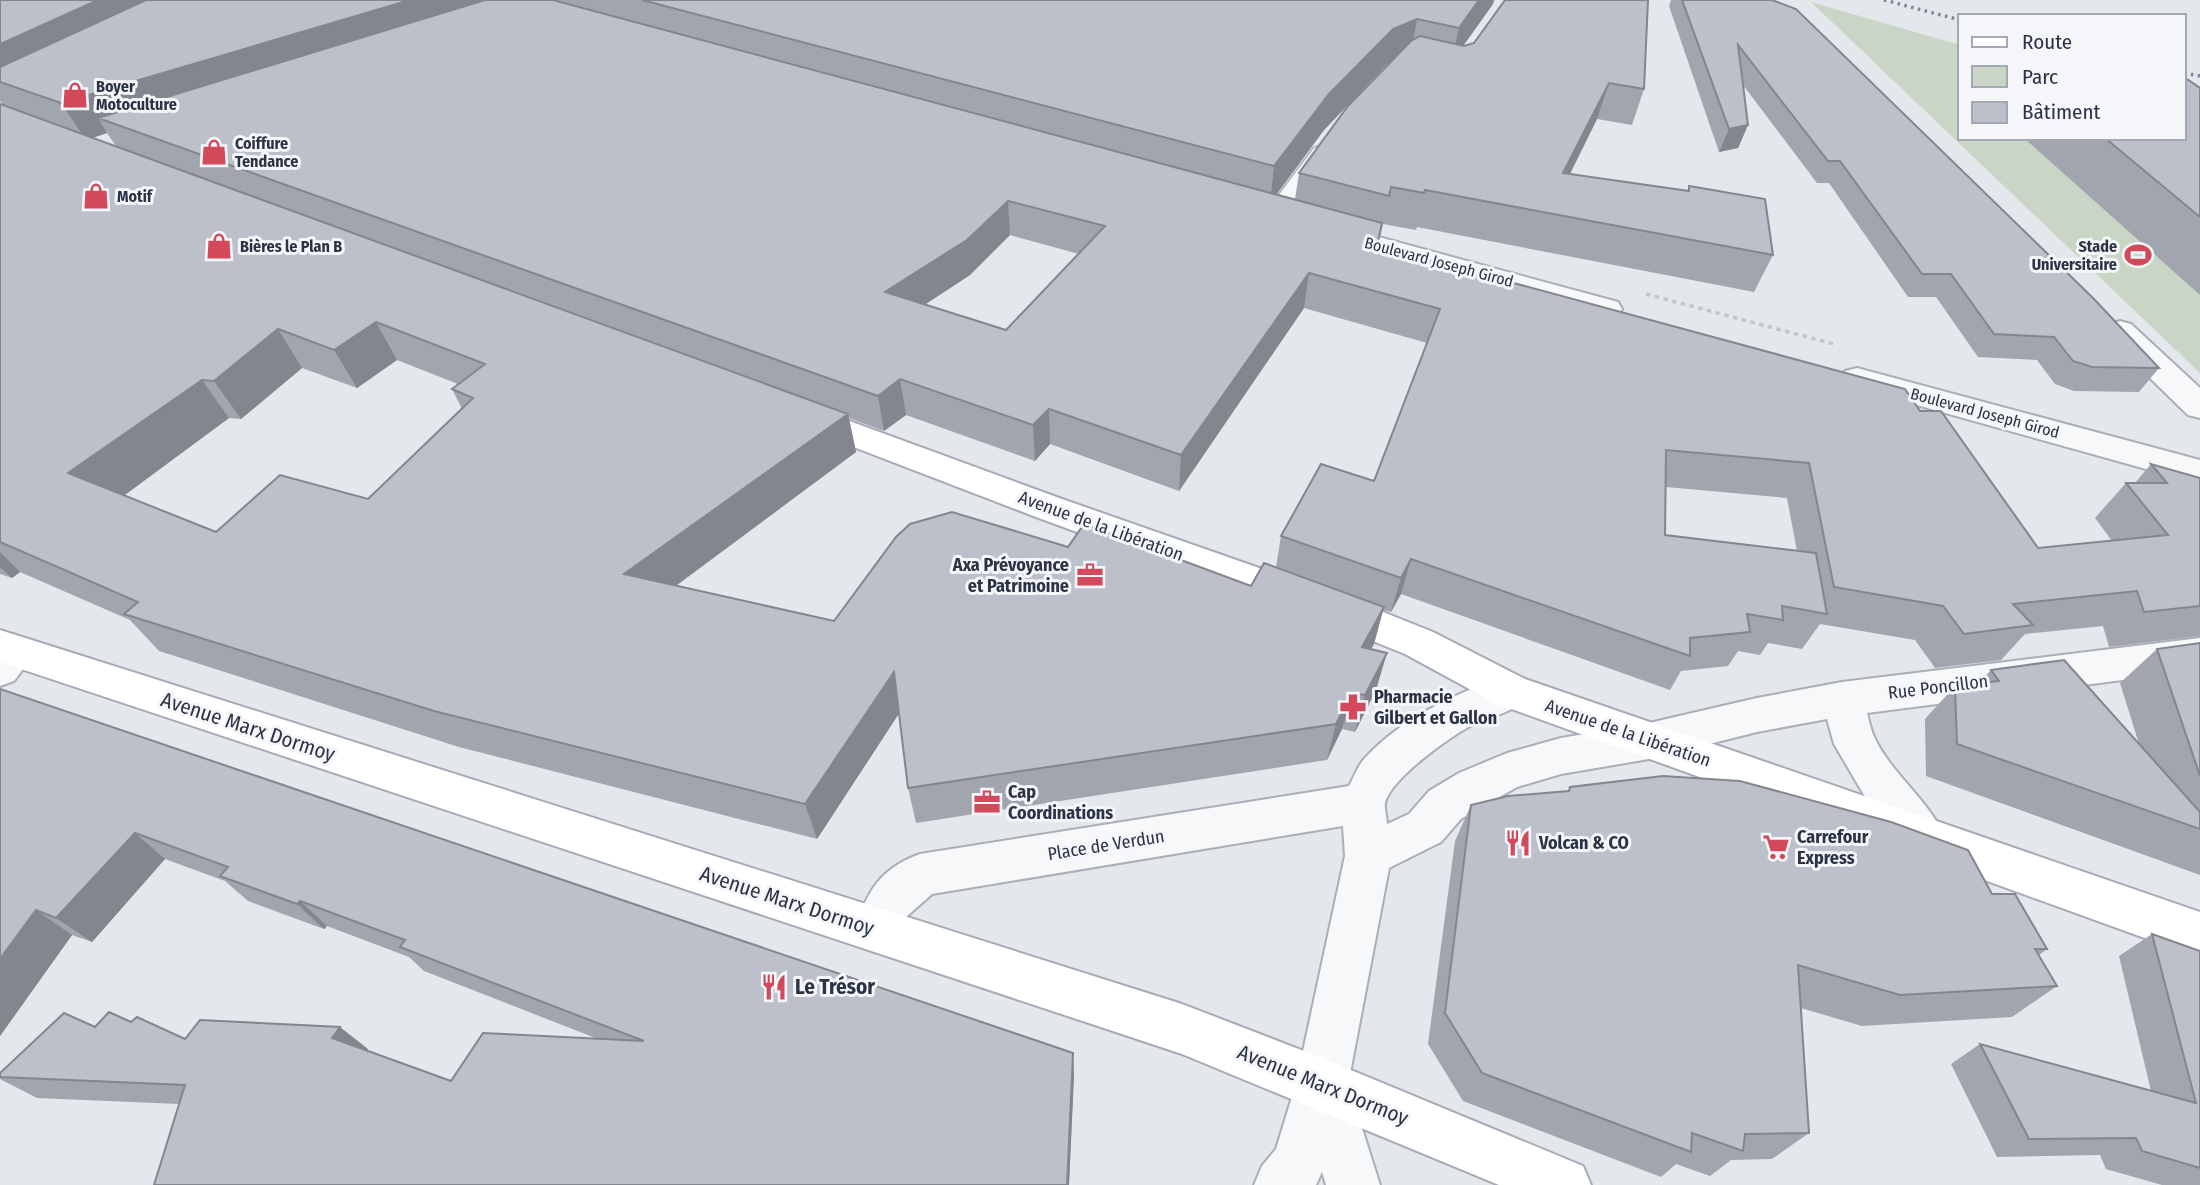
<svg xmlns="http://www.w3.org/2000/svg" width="2200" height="1185" viewBox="0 0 2200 1185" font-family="'Fira Sans Condensed',sans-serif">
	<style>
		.green { fill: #c9d6c5 }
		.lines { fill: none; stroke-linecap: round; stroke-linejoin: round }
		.service-casing { stroke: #a9aeb7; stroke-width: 3 }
		.minor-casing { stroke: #a9aeb7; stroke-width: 4 }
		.primary-casing { stroke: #a3abb8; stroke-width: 4 }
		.path { stroke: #c2c5cb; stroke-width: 3.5; stroke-dasharray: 4.5 4.5; stroke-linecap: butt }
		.service { fill: #f7f8fa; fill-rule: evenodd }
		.minor { fill: #f7f8fa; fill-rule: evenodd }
		.primary { fill: #fff; fill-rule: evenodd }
		.rail { stroke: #7d8696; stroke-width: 3.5; stroke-dasharray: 2.5 4.5; stroke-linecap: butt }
		.wall { fill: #a1a5ae; fill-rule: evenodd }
		.shaded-wall { fill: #83868d }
		.building { fill: #bbc0ca; stroke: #83868d; stroke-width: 2; fill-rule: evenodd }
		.labels { text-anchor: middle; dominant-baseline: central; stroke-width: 6; stroke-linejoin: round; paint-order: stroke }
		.far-poi-label { font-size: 16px; font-weight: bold; fill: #2b3445; stroke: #f4f6f9; text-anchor: start }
		.far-street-label { font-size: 16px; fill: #2b3445; stroke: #f4f6f9 }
		.street-label { font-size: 18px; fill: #2b3445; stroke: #f4f6f9 }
		.poi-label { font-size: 18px; font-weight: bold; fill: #2b3445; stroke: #f4f6f9; text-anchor: start }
		.near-street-label { font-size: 21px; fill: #2b3445; stroke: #f4f6f9 }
		.near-poi-label { font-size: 21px; font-weight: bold; fill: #2b3445; stroke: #f4f6f9; text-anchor: start }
	</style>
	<rect width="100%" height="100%" fill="#e4e7ec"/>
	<path class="green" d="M1811,2L1960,45V138H2184L2200,99V373Z"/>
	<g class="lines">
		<g class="service-casing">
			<path id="service" d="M1321,146L1328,148L1331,152L1282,222H1266L1263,217L1266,212L1314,148Z"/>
		</g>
		<g class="minor-casing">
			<path id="minor" d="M1327,223L1618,302L1622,309L1618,316L1607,318L1317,238L1313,232L1317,226Z
				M2120,321L2131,324L2200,388V418L2188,415L2109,338L2104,331L2109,324Z
				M1857,368L2200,460V484L1845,385L1841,378L1845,371Z
				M16,636L30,641L36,652L14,681L0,686V643Z
				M2200,638V670L1867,713C1869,721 1871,731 1875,739C1893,775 1927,799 1944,835L1937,849L1921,855L1905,849L1864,795L1834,744L1827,719L1757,732L1649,759L1561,774L1517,787L1461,819L1441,842L1389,868L1348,1084L1380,1185H1326L1322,1172L1316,1185H1254L1262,1166L1276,1149L1296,1084L1345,856L1343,826L932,894L906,917L895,947L878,953L861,947L854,931C867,892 879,869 920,854L1349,786C1354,777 1358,765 1365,758C1403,717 1459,692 1510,674L1525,679L1531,691C1520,712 1493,715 1472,725C1450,737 1391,778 1385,803C1384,809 1387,818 1387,824L1409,814L1429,791L1459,773L1507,753L1561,738L1649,723L1757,698L1842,682Z"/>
		</g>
		<g class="primary-casing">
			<path id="primary" d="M803,404L1062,499L1368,606L1433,632L1525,679L2200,912V958L1495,703L1405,654L1340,628L1036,517L791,423L786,415L791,407Z
				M0,630L1182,1004L1322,1058L1583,1166L1591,1185H1499L1182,1054L0,662Z"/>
		</g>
		<path class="path" d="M1646,294L1834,344"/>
		<use href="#service" class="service"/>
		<use href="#minor" class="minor"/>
		<use href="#primary" class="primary"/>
		<path class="rail" d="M1884,0L1960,20
			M2184,73L2200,76"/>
	</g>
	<path class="wall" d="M0,0H1494L1493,4L1463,46L1644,89L1632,125L1597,119L1570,174L1687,191L1689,186L1773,255L1754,292L1417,227L1416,230L1383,224L1378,246L1920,411L2038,548L2112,541L2095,518L2126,483H2135L2151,464L2200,478V636L2109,647L2103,626L2025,634L2001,660L1935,668L1915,640L1820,624L1802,649L1768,643L1760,655L1738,651L1728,666L1681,671L1670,690L1401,594L1391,612L1383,610L1374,644L1371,649L1376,690L1355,732L1342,729L1327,760L916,823L908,788L899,713L817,839L459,747L159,651L130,620L20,572L12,578L0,574V104L3,105L0,101ZM1390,63L1299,173L1295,199L1277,194L1324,130L1387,64ZM107,133L116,146L92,138ZM1010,235L1079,254L1006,330L925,304L970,275ZM1304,308L1427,343L1374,481L1281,536L1276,567L1251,586L1068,547L834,621L676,586L856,452L849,418L884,431L906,415L1035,461L1050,444L1179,491ZM397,360L458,384L452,389L462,409L368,499L216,532L124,495L229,418L241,419L302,368L357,388ZM1666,487L1787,498L1797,551L1665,535Z
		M1671,0H1772L2159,368L2139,392L2074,391L2055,384L2037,360L1978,357L1936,297H1908L1829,183H1817L1743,85L1748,125L1738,148L1719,152L1669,6Z
		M2200,88V295L2024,138H2184Z
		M2200,643V875L1926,776L1925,719L1955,686L1979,683L1991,670L2139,744L2120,683L2157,649Z
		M0,689L1074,1074L1069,1185H154L179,1104L37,1098L0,1079V1073L95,1027L131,1022L185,1039L368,1049L366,1050L451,1081L598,1039L424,971L409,957L327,926L324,929L248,901L225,881L165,859L92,942L72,935L0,1036Z
		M1570,787L1992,894L2047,949L2039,955L2057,986L2012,1017L1862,1026L1801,1008L1809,1133L1772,1159L1731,1160L1710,1176L1676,1164L1661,1177L1463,1101L1428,1044L1455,841L1471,805L1568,791Z
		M2152,934L2200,951V1185H2162L2106,1169L2100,1155L1997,1157L1951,1064L1980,1044L2151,1091L2119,956Z"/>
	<path class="shaded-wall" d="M98,0H190L0,82V44Z
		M410,0H486L98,118L107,133L86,140L61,103Z
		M1479,0H1494L1493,4L1451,63L1459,28Z
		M1417,19L1411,53L1387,64L1324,130L1270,203L1274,166L1329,94L1393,29Z
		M1609,83L1597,119L1552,210L1563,173Z
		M1748,125L1738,148L1719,152L1729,129Z
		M1008,201L1010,235L970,275L891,327L885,292Z
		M1309,273L1304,308L1179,491L1181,455Z
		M376,322L397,360L357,388L334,350Z
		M278,329L302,368L241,419L214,381Z
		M900,379L906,415L884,431L878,396Z
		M202,380L229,418L102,512L68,473Z
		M1049,409L1050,444L1035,461L1033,425Z
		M848,414L856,452L640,612L624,574Z
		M0,552L20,572L12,578L0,567Z
		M1411,559L1401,594L1391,612L1401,578Z
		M1384,607L1374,644L1352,684L1362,647Z
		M1387,653L1376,690L1355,732L1365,695Z
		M894,672L902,709L817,839L805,804Z
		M1352,693L1342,729L1327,760L1336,724Z
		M135,833L165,859L92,942L56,918Z
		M300,901L327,926L324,929L297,904Z
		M36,910L72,935L0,1036V959Z
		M340,1027L368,1049L359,1060L332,1038Z
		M1073,1053L1074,1074L1069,1185H1067Z"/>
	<path class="building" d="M0,0H98L0,44Z
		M146,0H410L61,103L0,82V67Z
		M485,0H553L1382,223L1377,246L1905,389L1920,411H1941L2038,548L2168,535L2126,483H2167L2151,464L2200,478V606L2144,612L2137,591L2013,604L2033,625L1964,634L1943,606L1834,587L1809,463L1666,450L1665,535L1816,553L1827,614L1782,606L1783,620L1747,614L1750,632L1690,638V656L1411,559L1401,578L1281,536L1321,464L1374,481L1440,309L1309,273L1181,455L1049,409L1033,425L900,379L878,396L98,118ZM1008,201L1105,226L1006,330L885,292L967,240Z
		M642,0H1479L1459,28L1417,19L1393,29L1329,94L1274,166Z
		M1505,0H1648L1644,89L1609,83L1563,173L1689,191V186L1765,199L1773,255L1425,190L1424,193L1391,187L1389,196L1299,173L1348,106L1411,41L1420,36L1464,46L1474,43Z
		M1682,0H1772L1796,9L2093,298L2159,368L2092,367L2073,361L2054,337L1994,334L1951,274H1922L1840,161H1828L1738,45L1748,125L1729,129Z
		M2184,77L2200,88V217L2105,138H2184Z
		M0,104L848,414L624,574L834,621L896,537L910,524L952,512L1068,547L1084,524L1251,586L1264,563L1384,607L1362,647L1387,653L1365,695L1352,693L1336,724L908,788L894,672L805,804L434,711L124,614L138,602L0,542ZM376,322L485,364L452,389L473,398L368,499L280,475L216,532L68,473L202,380L214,381L278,329L334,350Z
		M2200,643V776L2157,649Z
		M2064,660L2200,812V829L1957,744L1955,686L1999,681L1991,670Z
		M0,689L1073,1053L1067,1185H154L185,1085L0,1077V1073L64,1013L95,1027L109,1012L131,1022L137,1017L185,1039L200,1020L340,1027L332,1038L451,1081L483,1033L644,1041L400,947L405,940L300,901L297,904L220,876L228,867L135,833L56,918L36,910L0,959Z
		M1663,776L1740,781L1891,822L1968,850L1992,894H2015L2047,949H2035L2057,986L1900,995L1798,965L1809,1133L1745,1134L1743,1151L1692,1133L1691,1152L1482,1073L1445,1013L1471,805L1508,796L1569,791L1570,787Z
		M2152,934L2200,951V1168L2142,1151L2136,1138L2029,1139L1980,1044L2196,1103Z"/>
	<defs>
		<g id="shop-bare" transform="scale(2.1)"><path d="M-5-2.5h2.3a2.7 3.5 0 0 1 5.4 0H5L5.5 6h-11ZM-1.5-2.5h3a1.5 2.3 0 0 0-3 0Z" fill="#d1495b" stroke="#f4f6f9" stroke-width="2.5" paint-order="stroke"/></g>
		<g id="stadium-bare" transform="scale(2.1)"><path d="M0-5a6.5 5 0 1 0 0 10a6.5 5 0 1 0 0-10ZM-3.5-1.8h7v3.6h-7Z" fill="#d1495b" stroke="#f4f6f9" stroke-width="2.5" paint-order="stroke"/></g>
		<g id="office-bare" transform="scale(2.1)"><path d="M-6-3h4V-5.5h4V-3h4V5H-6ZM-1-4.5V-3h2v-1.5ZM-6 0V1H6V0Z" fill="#d1495b" stroke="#f4f6f9" stroke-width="2.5" paint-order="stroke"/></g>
		<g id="pharmacy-bare" transform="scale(2.1)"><path d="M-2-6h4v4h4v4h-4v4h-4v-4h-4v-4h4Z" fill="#d1495b" stroke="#f4f6f9" stroke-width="2.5" paint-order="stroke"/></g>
		<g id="restaurant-bare" transform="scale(2.1)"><path d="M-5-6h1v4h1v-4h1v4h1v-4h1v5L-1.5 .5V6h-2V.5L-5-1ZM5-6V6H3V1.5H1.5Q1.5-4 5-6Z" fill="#d1495b" stroke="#f4f6f9" stroke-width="2.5" paint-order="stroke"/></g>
		<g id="supermarket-bare" transform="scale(2.1)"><path d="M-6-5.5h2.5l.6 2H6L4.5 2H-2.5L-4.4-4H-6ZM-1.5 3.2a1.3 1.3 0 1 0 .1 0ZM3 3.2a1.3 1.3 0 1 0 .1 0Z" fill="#d1495b" stroke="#f4f6f9" stroke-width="2.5" paint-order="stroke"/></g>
	</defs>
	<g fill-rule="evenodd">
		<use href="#shop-bare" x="75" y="95"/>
		<use href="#shop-bare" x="214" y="152"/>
		<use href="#shop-bare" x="96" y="196"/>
		<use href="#shop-bare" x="219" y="246"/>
		<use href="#stadium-bare" x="2138" y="255"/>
		<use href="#office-bare" x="1090" y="575"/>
		<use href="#pharmacy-bare" x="1353" y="707"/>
		<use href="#office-bare" x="987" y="802"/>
		<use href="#restaurant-bare" x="1518" y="843"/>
		<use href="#supermarket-bare" x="1776" y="847"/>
		<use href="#restaurant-bare" x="774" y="987"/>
	</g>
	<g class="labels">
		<g class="far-poi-label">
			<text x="96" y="86">Boyer<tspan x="96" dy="18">Motoculture</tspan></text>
			<text x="235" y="143">Coiffure<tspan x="235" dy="18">Tendance</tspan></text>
			<text x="117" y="196">Motif</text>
			<text x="240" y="246">Bières le Plan B</text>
			<text x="2117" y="246" text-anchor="end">Stade<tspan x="2117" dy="18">Universitaire</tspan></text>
		</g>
		<g class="far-street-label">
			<text transform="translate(1439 262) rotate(15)">Boulevard Joseph Girod</text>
			<text transform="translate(1985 413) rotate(15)">Boulevard Joseph Girod</text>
		</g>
		<g class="street-label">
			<text transform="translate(1101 526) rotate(20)">Avenue de la Libération</text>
			<text transform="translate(1938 687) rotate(-7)">Rue Poncillon</text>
			<text transform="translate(1628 733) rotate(19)">Avenue de la Libération</text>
			<text transform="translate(1106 845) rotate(-9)">Place de Verdun</text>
		</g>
		<g class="poi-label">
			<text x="1069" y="565" text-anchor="end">Axa Prévoyance<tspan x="1069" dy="21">et Patrimoine</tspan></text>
			<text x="1374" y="697">Pharmacie<tspan x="1374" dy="21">Gilbert et Gallon</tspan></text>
			<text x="1008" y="792">Cap<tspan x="1008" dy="21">Coordinations</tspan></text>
			<text x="1797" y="837">Carrefour<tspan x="1797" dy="21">Express</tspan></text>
			<text x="1539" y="843">Volcan &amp; CO</text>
		</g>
		<g class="near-street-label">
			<text transform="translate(248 727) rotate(18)">Avenue Marx Dormoy</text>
			<text transform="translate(787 901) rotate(18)">Avenue Marx Dormoy</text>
			<text transform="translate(1323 1085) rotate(22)">Avenue Marx Dormoy</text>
		</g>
		<g class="near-poi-label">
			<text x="795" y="987">Le Trésor</text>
		</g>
	</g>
	<rect x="1958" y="14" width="228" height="126" fill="#f4f6f9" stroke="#a4a8b1" stroke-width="2"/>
	<rect x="1972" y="37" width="35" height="10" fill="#ffffff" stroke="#a4a8b1" stroke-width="2"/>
	<text x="2022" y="49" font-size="21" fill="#2b3445">Route</text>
	<rect x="1972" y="66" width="35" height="21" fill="#c9d6c5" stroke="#a4a8b1" stroke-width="2"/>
	<text x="2022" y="84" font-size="21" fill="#2b3445">Parc</text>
	<rect x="1972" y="102" width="35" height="21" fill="#bbc0ca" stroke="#a4a8b1" stroke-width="2"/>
	<text x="2022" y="119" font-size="21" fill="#2b3445">Bâtiment</text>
</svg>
